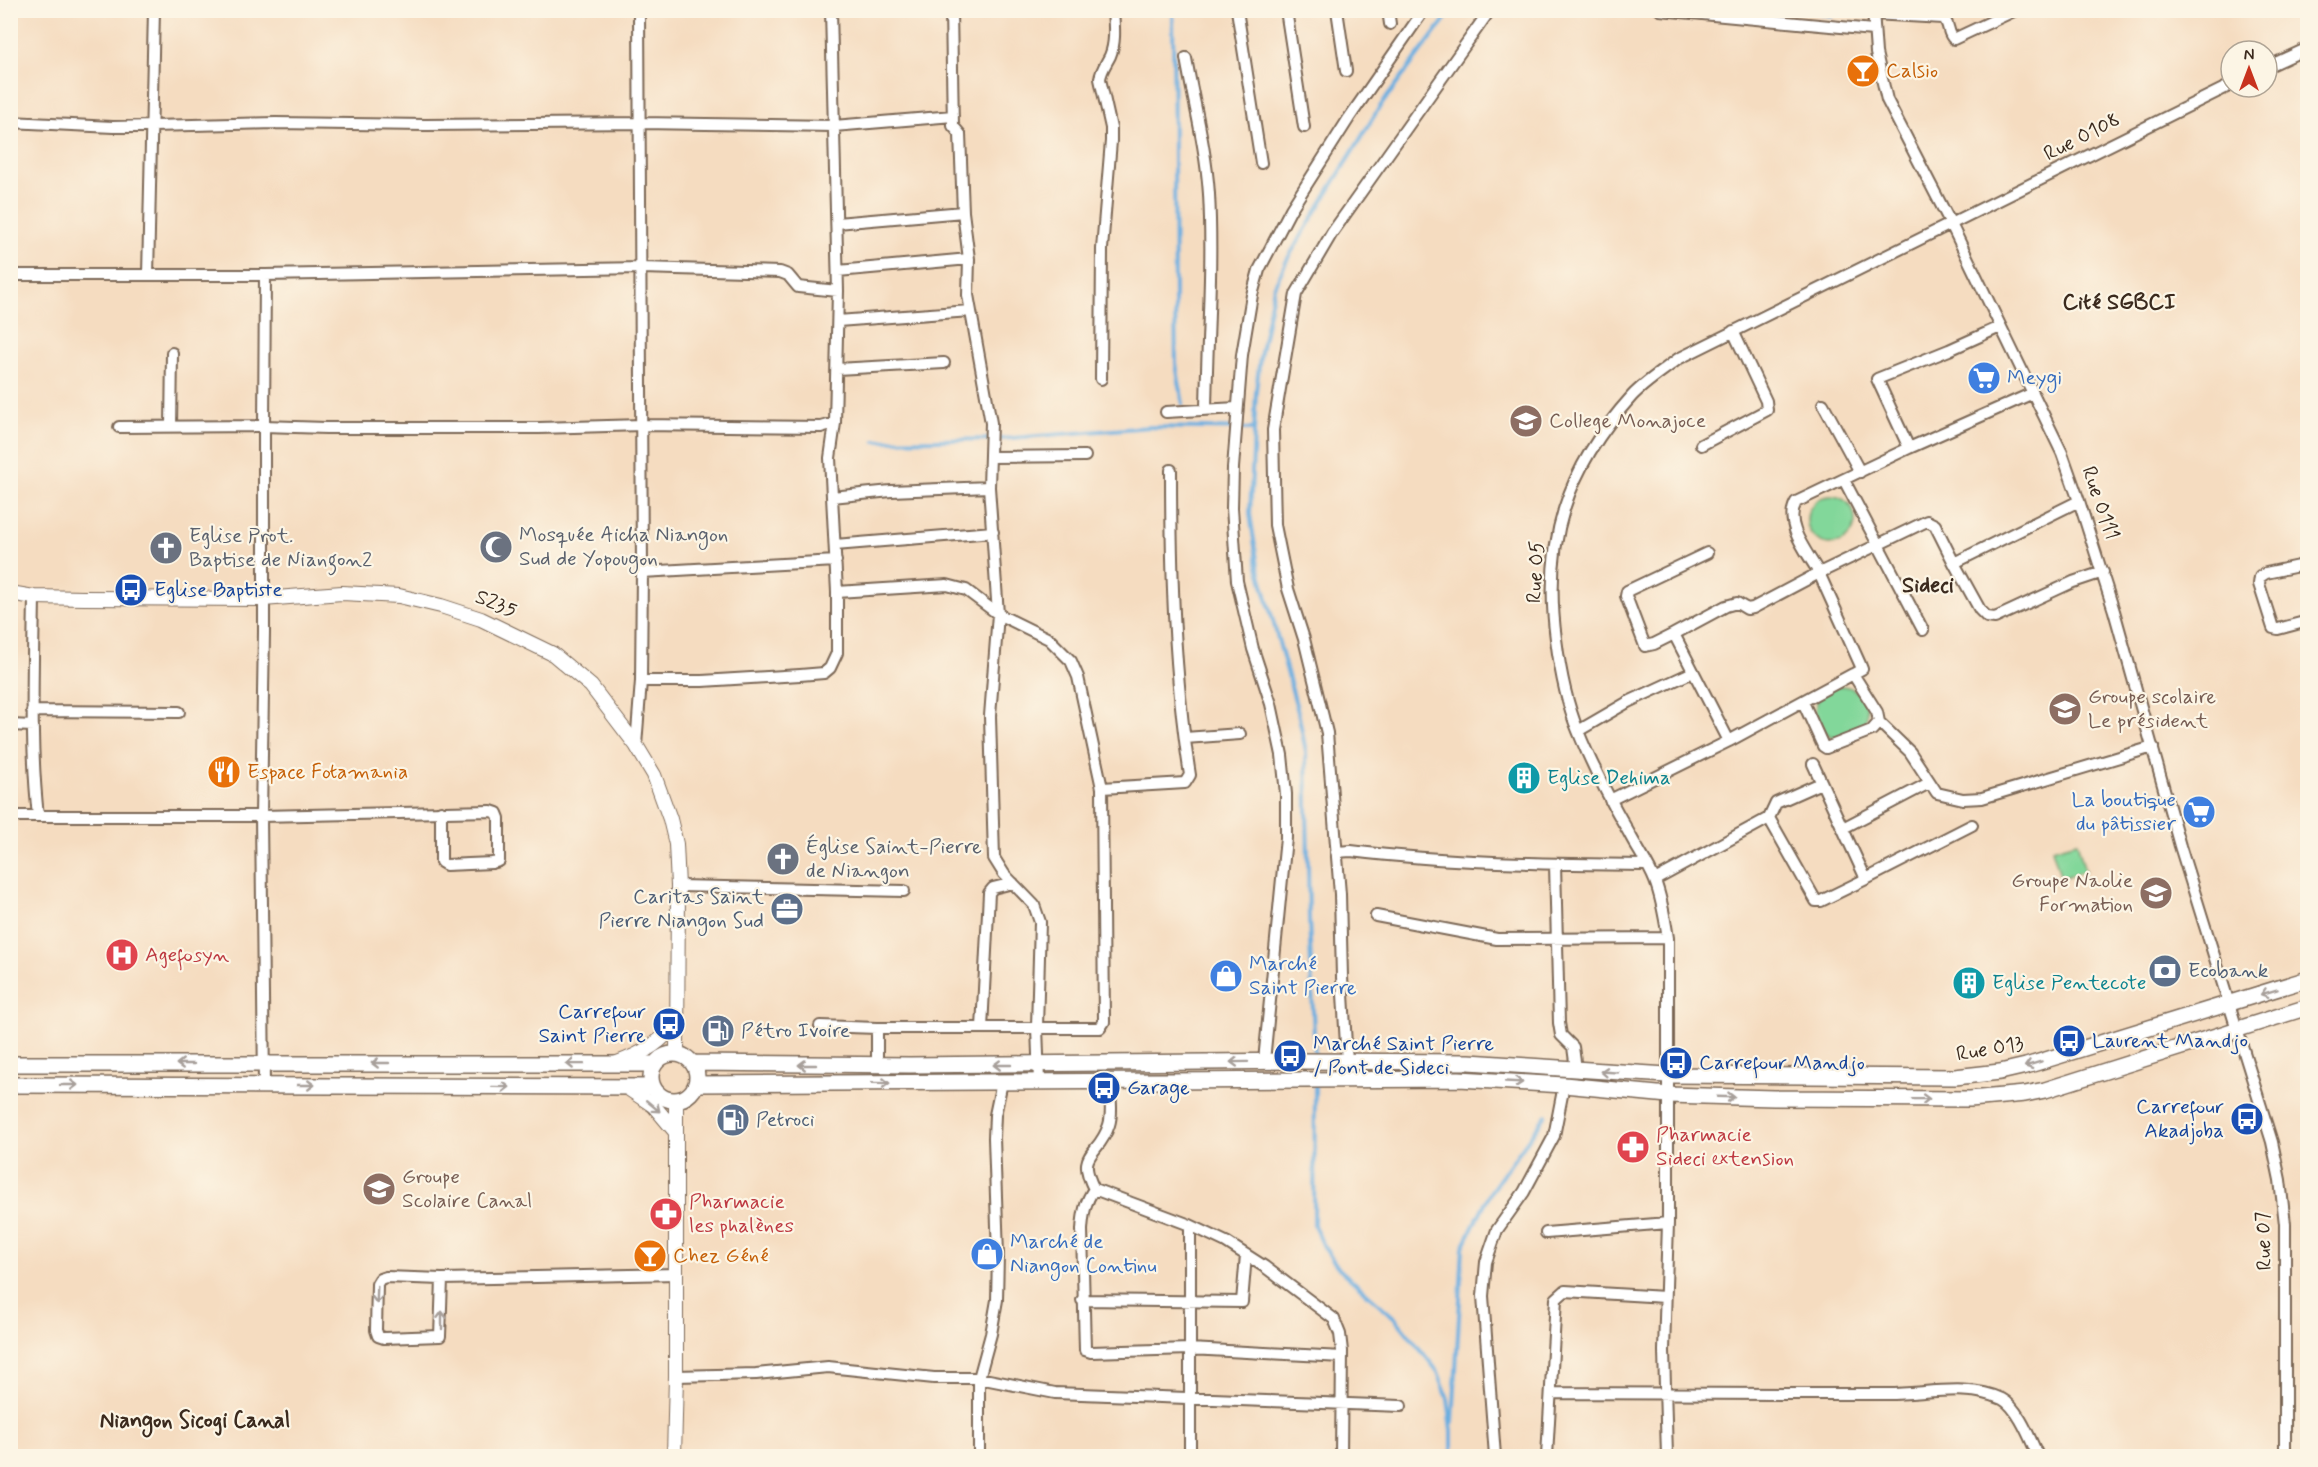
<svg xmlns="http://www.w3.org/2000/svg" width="2318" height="1467" viewBox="0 0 2318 1467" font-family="Mynerve,sans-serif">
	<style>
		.green { fill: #82d79a; stroke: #5e805c; stroke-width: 1.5 }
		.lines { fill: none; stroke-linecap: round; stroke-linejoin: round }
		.stream { stroke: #6baee0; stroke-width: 4 }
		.minor-casing { stroke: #7c6857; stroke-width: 14 }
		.tertiary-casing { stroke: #7c6857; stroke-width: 16 }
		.secondary-casing { stroke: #7c6857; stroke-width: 18 }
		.minor { stroke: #fff; stroke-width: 10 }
		.tertiary { stroke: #fff; stroke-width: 14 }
		.secondary { stroke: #fff; stroke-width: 15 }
		.oneway { stroke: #a79f9a }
		.labels { text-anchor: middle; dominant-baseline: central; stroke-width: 4.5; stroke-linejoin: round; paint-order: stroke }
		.food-label { font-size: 21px; fill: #c56008; stroke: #fcf5e5; text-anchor: start }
		.street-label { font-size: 21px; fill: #3b2a1e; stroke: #fcf5e5 }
		.shop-label { font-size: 21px; fill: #366cbe; stroke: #fcf5e5; text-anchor: start }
		.education-label { font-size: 21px; fill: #785e54; stroke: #fcf5e5; text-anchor: start }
		.worship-label { font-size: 21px; fill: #5b616d; stroke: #fcf5e5; text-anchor: start }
		.transit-label { font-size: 21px; fill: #164399; stroke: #fcf5e5; text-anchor: start }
		.culture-label { font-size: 21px; fill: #0d838f; stroke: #fcf5e5; text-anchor: start }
		.service-label { font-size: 21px; fill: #4e5e75; stroke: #fcf5e5; text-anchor: start }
		.health-label { font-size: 21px; fill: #be3a42; stroke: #fcf5e5; text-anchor: start }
		.neighbourhood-label { font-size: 22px; font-weight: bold; fill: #3b2a1e; stroke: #fcf5e5 }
	</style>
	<rect width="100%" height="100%" fill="#fcf5e5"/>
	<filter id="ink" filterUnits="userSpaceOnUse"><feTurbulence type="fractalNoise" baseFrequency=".0167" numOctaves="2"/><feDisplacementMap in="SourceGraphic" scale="12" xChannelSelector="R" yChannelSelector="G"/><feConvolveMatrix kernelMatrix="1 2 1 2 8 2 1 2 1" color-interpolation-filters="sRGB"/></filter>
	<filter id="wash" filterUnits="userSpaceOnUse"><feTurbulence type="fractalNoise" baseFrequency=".008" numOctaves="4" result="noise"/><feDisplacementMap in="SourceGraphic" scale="24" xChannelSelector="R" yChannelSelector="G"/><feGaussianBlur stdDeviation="1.35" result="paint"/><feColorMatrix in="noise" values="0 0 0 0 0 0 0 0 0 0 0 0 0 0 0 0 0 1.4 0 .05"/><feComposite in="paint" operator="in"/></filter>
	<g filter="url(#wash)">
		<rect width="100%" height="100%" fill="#f5dcc0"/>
		<path class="green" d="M1807 520a24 24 0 1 1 48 0a24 24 0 1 1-48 0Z
			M1815 712a26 26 0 1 1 52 0a26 26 0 1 1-52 0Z
			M2077,842L2085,871L2061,878L2052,849Z"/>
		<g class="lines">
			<path class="stream" d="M1173,10L1175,303L1176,364L1183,404
				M1811,10L1832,16
				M875,441L1000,439L1150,427L1254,429
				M1315,1058L1309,919L1306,752L1298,712L1258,566L1250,514L1256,391L1260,357L1274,287L1288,258L1379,108L1452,10
				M1315,1083L1314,1225L1324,1247L1339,1269L1396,1319L1438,1372L1448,1399L1452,1431V1456
				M1453,1422L1463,1247L1491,1191L1546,1115"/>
		</g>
	</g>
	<g filter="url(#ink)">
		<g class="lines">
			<g class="minor-casing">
				<path id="minor" d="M951,10L953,126L960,134L963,212L969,259L968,295L991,423L989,487L998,614L990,716L994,858L1004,874L1034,905L1040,922L1037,1027L1039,1082
					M1237,10L1261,163
					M1286,10L1304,127
					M1337,10L1346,71
					M1388,10L1390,24
					M1660,10L1873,30
					M1873,10L1876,53L1887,100L1951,224L2062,453L2079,501L2114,611L2180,846L2272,1142L2280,1180L2285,1224V1456
					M1873,14L1943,18C1950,23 1947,34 1954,39L2016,10
					M1186,58C1194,104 1206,148 1209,194C1213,266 1207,339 1206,410
					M2267,67L2308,48
					M10,122L113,127L275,123L426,125L641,123L834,126L953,116
					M837,223L963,212
					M838,271L969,259
					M10,275H265L642,268L780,272L788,275L798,287L838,291
					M148,275L154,10
					M265,275L264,426L326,428H539L642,425L821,427L835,423L838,291L831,10
					M838,321L970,311
					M837,369L944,363
					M1101,379L1102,249L1111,141V128L1100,79C1101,70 1106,64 1110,56C1116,42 1114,26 1113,10
					M2033,393L1909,448L1796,502C1783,525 1808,553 1819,573L1927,521L1935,525L1954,563L2079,501
					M1823,404L1860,472
					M1166,412L1237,408
					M119,427L264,426V632L261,816L264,1085
					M171,427L172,353
					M1701,445L1767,410L1766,401L1733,331
					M1909,448L1877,379L1949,350L2000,327
					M990,457L1085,456
					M1844,480L1923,630
					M832,497L891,491L989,487
					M835,545L993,532
					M1707,553L1627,591L1626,596L1645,646L1654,644L1674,634L1729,741
					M1954,563L1980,610L1987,617L1995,618L2073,582L2103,572
					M2308,564L2266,573L2260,577L2259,584L2273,628L2278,629L2308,621
					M642,572L836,561
					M34,597C33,670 30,743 38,816
					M1674,634L1726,606L1737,603L1747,609L1753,608L1819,573L1860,664L1862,669L1853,674
					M641,681H702L800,675L824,673L830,668L837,653V592L830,458L835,423
					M1803,702L1823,746L1826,748L1872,730L1879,722
					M32,711L179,712
					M10,725L33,726
					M1578,731L1628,702L1693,672
					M1185,738L1240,734
					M636,745L641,681L642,572L639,10
					M1813,764L1866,879L1972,825
					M1102,788L1185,783L1190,775C1174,675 1171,571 1171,470
					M1610,800L1729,741L1853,674L1877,712L1879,722L1910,752L1937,793L1963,799L1982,798L2153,747
					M10,816H261L491,811L497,813L499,818V861L492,863L446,865L441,862V811
					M1769,818L1816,901H1821L1866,879
					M1843,828L1929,783
					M1336,852L1351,851C1450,863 1547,864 1646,865
					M1555,864L1559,1023L1561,1035L1573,1047L1576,1069
					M1655,880L1769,818L1776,803L1821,783
					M678,886L904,891
					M1376,916L1497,939L1668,938
					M820,1026L877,1028H1100L1104,1022L1102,788L1078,677L1071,661L1049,639L998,614L966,590L947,585L837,592
					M877,1028V1065
					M982,1028L989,893L993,888L1013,883
					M1264,1061L1286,838V794L1282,755L1271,704L1253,649L1237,581L1232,508L1233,468L1242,355L1252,295L1259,270L1291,209L1349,118L1424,10
					M1347,1062L1342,977L1340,894L1327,733L1304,639L1288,589L1275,525L1273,430L1296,294L1332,233L1490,10
					M1109,1082C1110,1095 1113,1112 1109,1125C1099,1157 1075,1151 1094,1189L1190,1225L1226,1242L1265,1267L1334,1319L1340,1334L1342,1351L1341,1456
					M1094,1189C1085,1202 1083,1214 1082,1230L1085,1350L1091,1352L1190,1349L1342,1357
					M1190,1225V1456
					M1546,1233L1668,1223
					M442,1279L440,1336L384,1338L378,1336L376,1330L377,1284L380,1279L386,1277L442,1279L677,1274
					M1082,1300L1242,1302L1246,1255
					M676,1376L756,1374L828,1367L934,1378H979L1055,1393L1401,1406
					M1552,1393C1664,1394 1777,1394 1889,1394C1925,1394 1969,1383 2002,1399C2018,1407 2031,1441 2038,1456
					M979,1456V1378L991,1334L997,1300L998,1255L994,1138L995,1115L1002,1082
					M1495,1456L1483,1296L1486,1262L1497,1230L1524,1192L1554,1136L1564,1085
					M1547,1456L1556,1299L1565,1291L1665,1297
					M1667,1456L1664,1351L1668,1223V938C1665,919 1662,899 1655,881C1649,865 1637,849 1629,833C1610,800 1592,766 1578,731C1566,702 1560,670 1556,639C1543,541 1566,469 1632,396C1645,382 1663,371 1678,359L2231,85"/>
			</g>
			<g class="tertiary-casing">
				<path id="tertiary" d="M10,593L34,597L84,598L263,599L342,593L399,596L441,606L481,619L553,654L591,686L636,745L654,775L670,819L676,844L678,886L677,1054
					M617,1063C640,1055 662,1043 676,1022
					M626,1087L654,1106L675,1131
					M674,1456L676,1376V1100"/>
			</g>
			<g class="secondary-casing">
				<path id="secondary" d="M651 1077a23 23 0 1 1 46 0a23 23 0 1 1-46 0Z
					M693,1063L910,1065L1298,1061L1469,1062L1667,1075L1955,1077L2000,1072L2026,1066L2308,979
					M10,1064H655
					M696,1084L1459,1079L1564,1085L1668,1095L1774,1098L1970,1099L2025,1094L2045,1090L2308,1007
					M10,1085L653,1087"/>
			</g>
			<use href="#minor" class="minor"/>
			<use href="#tertiary" class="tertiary"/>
			<use href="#secondary" class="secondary"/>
		</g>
		<defs><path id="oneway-shaft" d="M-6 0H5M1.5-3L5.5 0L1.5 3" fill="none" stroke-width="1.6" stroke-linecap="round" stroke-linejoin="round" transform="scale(1.5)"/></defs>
		<g class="oneway">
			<use href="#oneway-shaft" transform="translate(2269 992) rotate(163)"/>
			<use href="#oneway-shaft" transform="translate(1239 1062) rotate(179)"/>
			<use href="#oneway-shaft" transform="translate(380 1063) rotate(180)"/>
			<use href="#oneway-shaft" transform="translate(185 1064) rotate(180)"/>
			<use href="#oneway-shaft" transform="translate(575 1064) rotate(-179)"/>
			<use href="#oneway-shaft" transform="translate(2033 1064) rotate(163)"/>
			<use href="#oneway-shaft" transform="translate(807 1065) rotate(-180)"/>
			<use href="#oneway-shaft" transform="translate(1002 1065) rotate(180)"/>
			<use href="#oneway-shaft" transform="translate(1609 1072) rotate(-176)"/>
			<use href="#oneway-shaft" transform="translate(1514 1082) rotate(3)"/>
			<use href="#oneway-shaft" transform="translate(881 1083) rotate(1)"/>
			<use href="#oneway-shaft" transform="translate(69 1085)"/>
			<use href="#oneway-shaft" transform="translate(306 1085)"/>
			<use href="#oneway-shaft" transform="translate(501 1087) rotate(1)"/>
			<use href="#oneway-shaft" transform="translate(1726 1097) rotate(2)"/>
			<use href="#oneway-shaft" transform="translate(1921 1099) rotate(-1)"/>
			<use href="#oneway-shaft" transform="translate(653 1106) rotate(40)"/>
			<use href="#oneway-shaft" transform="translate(377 1295) rotate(92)"/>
			<use href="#oneway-shaft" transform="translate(442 1320) rotate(-90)"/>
		</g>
	</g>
	<defs>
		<g id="bar-disc" transform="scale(1.725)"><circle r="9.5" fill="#e8710a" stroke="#fcf5e5"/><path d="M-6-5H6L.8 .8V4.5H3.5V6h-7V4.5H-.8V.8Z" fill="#fff"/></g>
		<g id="supermarket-disc" transform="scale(1.725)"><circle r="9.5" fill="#3f7fe0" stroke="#fcf5e5"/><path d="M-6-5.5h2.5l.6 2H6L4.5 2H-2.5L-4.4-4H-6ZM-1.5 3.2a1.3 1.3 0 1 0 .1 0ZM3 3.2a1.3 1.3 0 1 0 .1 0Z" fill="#fff"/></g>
		<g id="university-disc" transform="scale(1.725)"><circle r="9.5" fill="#8d6e63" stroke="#fcf5e5"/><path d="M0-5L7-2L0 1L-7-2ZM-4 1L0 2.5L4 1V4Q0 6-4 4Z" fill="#fff"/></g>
		<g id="mosque-disc" transform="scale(1.725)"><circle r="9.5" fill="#6b7280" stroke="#fcf5e5"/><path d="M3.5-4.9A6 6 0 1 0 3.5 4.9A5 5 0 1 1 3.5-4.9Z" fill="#fff"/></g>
		<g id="church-disc" transform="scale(1.725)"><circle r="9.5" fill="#6b7280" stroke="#fcf5e5"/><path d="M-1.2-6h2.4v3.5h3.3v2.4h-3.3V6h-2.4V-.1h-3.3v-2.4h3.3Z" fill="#fff"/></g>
		<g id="bus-disc" transform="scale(1.725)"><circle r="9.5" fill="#1a4fb4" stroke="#fcf5e5"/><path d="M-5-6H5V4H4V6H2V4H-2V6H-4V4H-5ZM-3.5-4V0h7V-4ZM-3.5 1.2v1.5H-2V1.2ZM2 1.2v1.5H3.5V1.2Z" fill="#fff"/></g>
		<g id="school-disc" transform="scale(1.725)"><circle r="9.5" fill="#8d6e63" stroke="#fcf5e5"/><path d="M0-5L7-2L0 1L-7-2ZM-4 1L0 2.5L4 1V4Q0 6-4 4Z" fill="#fff"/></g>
		<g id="restaurant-disc" transform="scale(1.725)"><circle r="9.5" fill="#e8710a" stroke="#fcf5e5"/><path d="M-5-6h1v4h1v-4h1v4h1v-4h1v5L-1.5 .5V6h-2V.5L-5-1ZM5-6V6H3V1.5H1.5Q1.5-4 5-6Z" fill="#fff"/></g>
		<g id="building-disc" transform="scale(1.725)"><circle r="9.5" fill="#0f9aa8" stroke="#fcf5e5"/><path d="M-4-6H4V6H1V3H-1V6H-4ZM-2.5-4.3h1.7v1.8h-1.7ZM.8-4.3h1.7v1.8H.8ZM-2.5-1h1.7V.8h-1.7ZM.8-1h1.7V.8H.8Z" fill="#fff"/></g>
		<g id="office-disc" transform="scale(1.725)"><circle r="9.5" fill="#5c6f8a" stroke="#fcf5e5"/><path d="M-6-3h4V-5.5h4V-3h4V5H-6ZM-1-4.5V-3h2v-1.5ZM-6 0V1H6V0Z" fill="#fff"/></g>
		<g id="hospital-disc" transform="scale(1.725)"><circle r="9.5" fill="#e0444e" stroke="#fcf5e5"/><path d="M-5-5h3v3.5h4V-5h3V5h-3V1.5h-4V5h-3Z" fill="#fff"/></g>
		<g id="bank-disc" transform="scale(1.725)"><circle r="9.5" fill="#5c6f8a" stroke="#fcf5e5"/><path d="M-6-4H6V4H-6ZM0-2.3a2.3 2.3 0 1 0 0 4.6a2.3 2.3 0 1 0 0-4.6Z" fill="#fff"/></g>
		<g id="shop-disc" transform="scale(1.725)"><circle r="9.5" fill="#3f7fe0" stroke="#fcf5e5"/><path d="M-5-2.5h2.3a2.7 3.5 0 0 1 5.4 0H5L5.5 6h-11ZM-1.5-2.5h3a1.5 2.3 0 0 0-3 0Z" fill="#fff"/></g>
		<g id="fuel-disc" transform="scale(1.725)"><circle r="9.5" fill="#5c6f8a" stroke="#fcf5e5"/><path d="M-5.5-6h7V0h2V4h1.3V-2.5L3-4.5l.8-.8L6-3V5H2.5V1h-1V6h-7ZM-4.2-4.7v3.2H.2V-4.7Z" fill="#fff"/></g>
		<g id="pharmacy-disc" transform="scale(1.725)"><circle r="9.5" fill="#e0444e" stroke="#fcf5e5"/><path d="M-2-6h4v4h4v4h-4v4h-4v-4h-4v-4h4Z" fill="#fff"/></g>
	</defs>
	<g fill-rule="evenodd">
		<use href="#bar-disc" x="1863" y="71"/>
		<use href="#supermarket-disc" x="1984" y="378"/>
		<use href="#university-disc" x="1526" y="421"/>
		<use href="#mosque-disc" x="496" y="547"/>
		<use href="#church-disc" x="166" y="548"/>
		<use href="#bus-disc" x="131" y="590"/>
		<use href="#school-disc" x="2065" y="709"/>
		<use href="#restaurant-disc" x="224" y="772"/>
		<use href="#building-disc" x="1524" y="778"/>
		<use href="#supermarket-disc" x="2199" y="812"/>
		<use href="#church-disc" x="783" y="859"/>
		<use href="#school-disc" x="2156" y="893"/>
		<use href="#office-disc" x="787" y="909"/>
		<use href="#hospital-disc" x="122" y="955"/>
		<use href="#bank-disc" x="2165" y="971"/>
		<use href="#shop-disc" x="1226" y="976"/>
		<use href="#building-disc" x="1969" y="983"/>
		<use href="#bus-disc" x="669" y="1024"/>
		<use href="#fuel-disc" x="718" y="1031"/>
		<use href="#bus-disc" x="2069" y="1041"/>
		<use href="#bus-disc" x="1290" y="1056"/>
		<use href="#bus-disc" x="1676" y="1063"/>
		<use href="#bus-disc" x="1104" y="1088"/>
		<use href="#bus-disc" x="2247" y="1119"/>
		<use href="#fuel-disc" x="733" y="1120"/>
		<use href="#pharmacy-disc" x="1633" y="1147"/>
		<use href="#school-disc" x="379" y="1189"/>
		<use href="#pharmacy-disc" x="666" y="1214"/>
		<use href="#shop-disc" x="987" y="1254"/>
		<use href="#bar-disc" x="650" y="1256"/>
	</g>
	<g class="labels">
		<g class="food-label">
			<text x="1886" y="71">Calsio</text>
			<text x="247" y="772">Espace Fotamania</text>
			<text x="673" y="1256">Chez Géné</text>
		</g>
		<g class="street-label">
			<text transform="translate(2082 137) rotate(-27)">Rue O108</text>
			<text transform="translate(2100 503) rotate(71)">Rue O111</text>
			<text transform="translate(1536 572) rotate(-87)">Rue O5</text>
			<text transform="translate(496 604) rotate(22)">S235</text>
			<text transform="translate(1990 1049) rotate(-10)">Rue O13</text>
			<text transform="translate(2264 1241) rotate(-92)">Rue 07</text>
		</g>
		<g class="shop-label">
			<text x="2007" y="378">Meygi</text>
			<text x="2176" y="800" text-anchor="end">La boutique<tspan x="2176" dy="24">du pâtissier</tspan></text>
			<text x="1249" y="964">Marché<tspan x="1249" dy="24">Saint Pierre</tspan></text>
			<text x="1010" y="1242">Marché de<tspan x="1010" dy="24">Niangon Continu</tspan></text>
		</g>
		<g class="education-label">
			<text x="1549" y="421">College Monajoce</text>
			<text x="2088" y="697">Groupe scolaire<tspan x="2088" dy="24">Le président</tspan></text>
			<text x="2133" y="881" text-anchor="end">Groupe Naolie<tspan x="2133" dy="24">Formation</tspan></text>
			<text x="402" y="1177">Groupe<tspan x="402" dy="24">Scolaire Canal</tspan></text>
		</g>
		<g class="worship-label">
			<text x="519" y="535">Mosquée Aicha Niangon<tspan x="519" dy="24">Sud de Yopougon</tspan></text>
			<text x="189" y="536">Eglise Prot.<tspan x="189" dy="24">Baptise de Niangon2</tspan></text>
			<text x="806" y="847">Église Saint-Pierre<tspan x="806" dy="24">de Niangon</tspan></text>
		</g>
		<g class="transit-label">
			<text x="154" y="590">Eglise Baptiste</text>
			<text x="646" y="1012" text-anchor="end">Carrefour<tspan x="646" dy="24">Saint Pierre</tspan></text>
			<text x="2092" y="1041">Laurent Mandjo</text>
			<text x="1313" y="1044">Marché Saint Pierre<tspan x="1313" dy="24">/ Pont de Sideci</tspan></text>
			<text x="1699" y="1063">Carrefour Mandjo</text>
			<text x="1127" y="1088">Garage</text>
			<text x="2224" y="1107" text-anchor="end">Carrefour<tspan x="2224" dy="24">Akadjoba</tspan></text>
		</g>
		<g class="culture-label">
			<text x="1547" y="778">Eglise Dehima</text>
			<text x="1992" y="983">Eglise Pentecote</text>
		</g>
		<g class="service-label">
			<text x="764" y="897" text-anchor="end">Caritas Saint<tspan x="764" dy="24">Pierre Niangon Sud</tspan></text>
			<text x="2188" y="971">Ecobank</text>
			<text x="741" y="1031">Pétro Ivoire</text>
			<text x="756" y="1120">Petroci</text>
		</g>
		<g class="health-label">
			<text x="145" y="955">Agefosyn</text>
			<text x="1656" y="1135">Pharmacie<tspan x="1656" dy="24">Sideci extension</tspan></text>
			<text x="689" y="1202">Pharmacie<tspan x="689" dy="24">les phalènes</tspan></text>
		</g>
		<g class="neighbourhood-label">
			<text x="2119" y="303">Cité SGBCI</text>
			<text x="1928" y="586">Sideci</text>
			<text x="195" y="1421">Niangon Sicogi Canal</text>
		</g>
	</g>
	<rect width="2318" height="1467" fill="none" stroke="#fcf5e5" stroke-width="36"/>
	<g transform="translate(2249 69)"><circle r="28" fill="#fcf5e5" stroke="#afa495" stroke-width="1.5"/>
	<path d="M0-4.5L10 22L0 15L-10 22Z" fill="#c8321e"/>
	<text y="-9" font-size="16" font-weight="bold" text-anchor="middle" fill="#3b2a1e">N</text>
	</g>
</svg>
